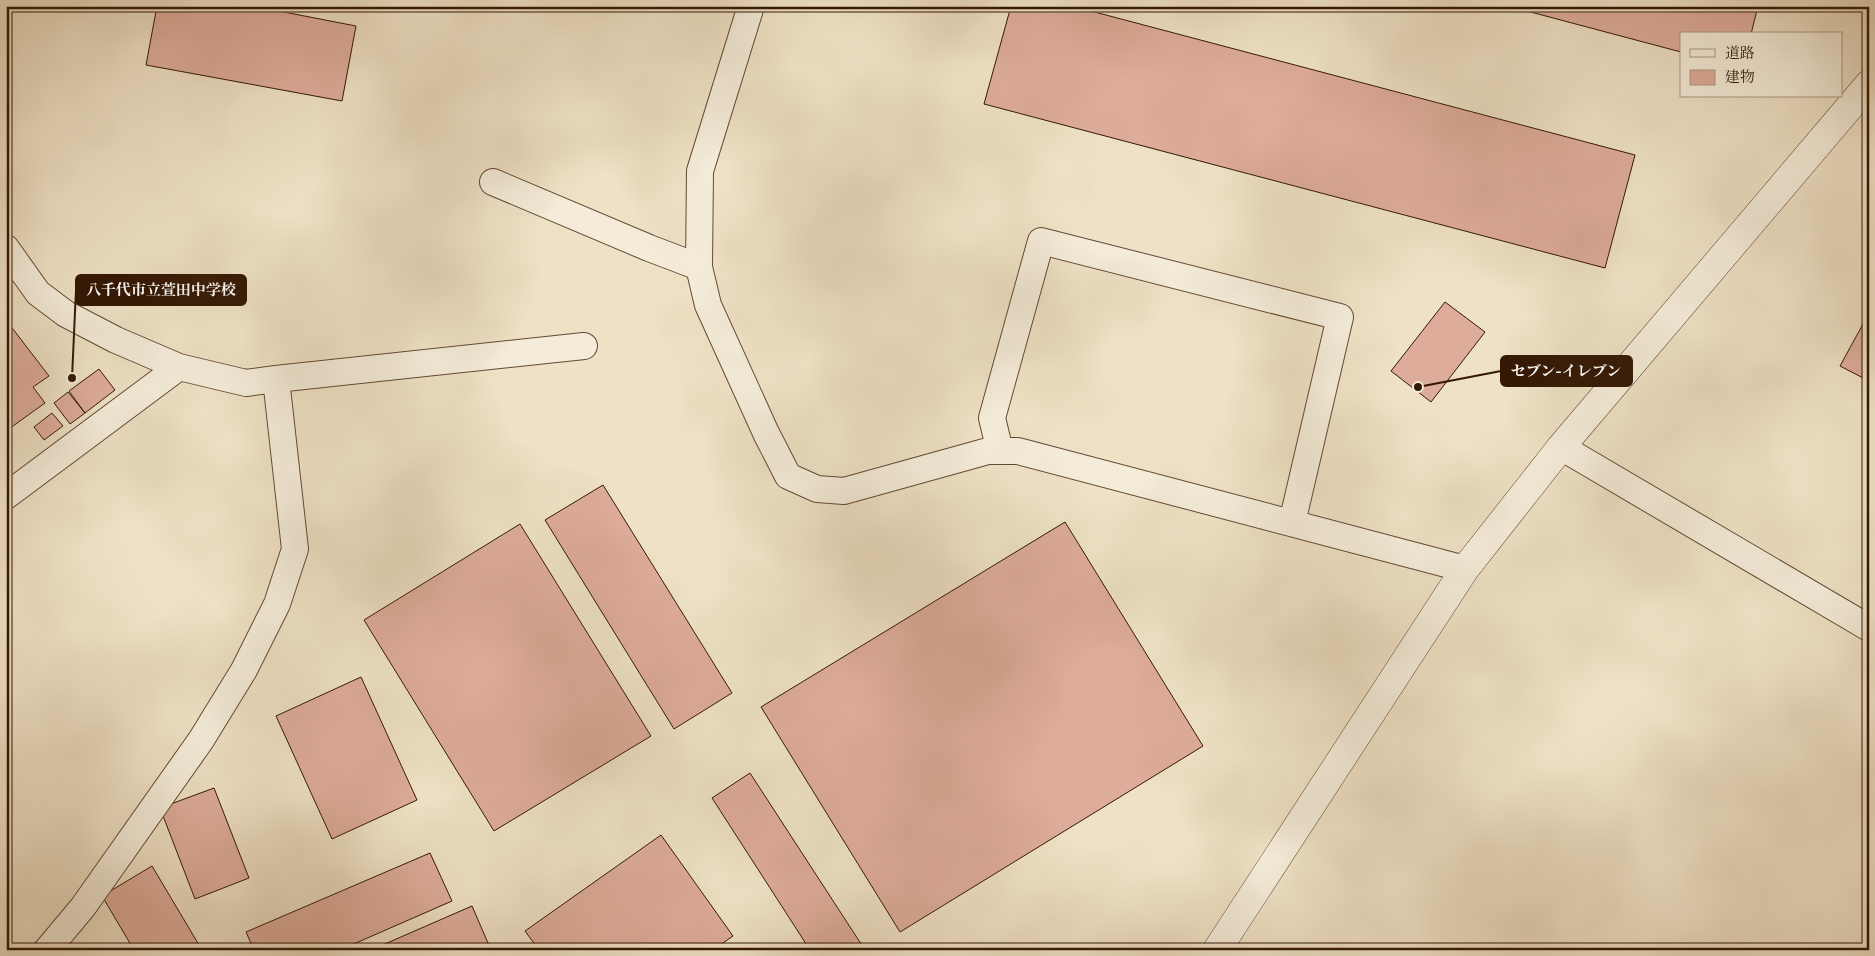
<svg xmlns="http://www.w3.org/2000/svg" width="1875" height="956" viewBox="0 0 1875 956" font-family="'Libre Caslon Text','Noto Serif JP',serif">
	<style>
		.building { fill: #ddac9a; stroke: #341804 }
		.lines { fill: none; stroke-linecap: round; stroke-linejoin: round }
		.minor-casing { stroke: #624a34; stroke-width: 28 }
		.tertiary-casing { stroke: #624a34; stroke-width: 29 }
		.minor { stroke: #f4ecd9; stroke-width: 26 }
		.tertiary { stroke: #f4ecd9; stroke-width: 28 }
		.leader { fill: none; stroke: #341804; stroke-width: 2 }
		.callout-dot { fill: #341804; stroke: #f4ecd9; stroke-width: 2 }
		.callout { fill: #341804; stroke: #341804; stroke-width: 2 }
		.callout-label { font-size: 15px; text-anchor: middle; font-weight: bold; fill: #fff }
	</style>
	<rect width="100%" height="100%" fill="#eee1c5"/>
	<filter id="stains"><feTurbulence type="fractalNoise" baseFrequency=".004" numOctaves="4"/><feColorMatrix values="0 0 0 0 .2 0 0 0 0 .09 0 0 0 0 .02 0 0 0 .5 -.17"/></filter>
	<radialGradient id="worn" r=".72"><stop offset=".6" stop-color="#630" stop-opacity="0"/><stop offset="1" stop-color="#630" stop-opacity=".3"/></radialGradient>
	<path class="building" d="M157,6H253L356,26L342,101L146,65Z
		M1011,6H1072L1635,155L1605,268L984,104Z
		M1508,6H1758L1751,34H1681V52Z
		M1445,302L1485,332L1431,402L1391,371Z
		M1869,313V381L1840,366Z
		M6,320L49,376L33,387L45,403L6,431Z
		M99,369L115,390L85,413L69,391Z
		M68,392L85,413L70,424L54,403Z
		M52,413L63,426L44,440L34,427Z
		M603,485L732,693L674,729L545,520Z
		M1065,522L1203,746L900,932L761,707Z
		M520,524L651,736L494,831L364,620Z
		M361,677L417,800L332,839L276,716Z
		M750,773L865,950H810L712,798Z
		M214,788L249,878L195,899L160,808Z
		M661,835L733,936L713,950H539L525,931Z
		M430,853L452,901L340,950H254L246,932Z
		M152,866L202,950H134L102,896Z
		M472,906L491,950H371Z"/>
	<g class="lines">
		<g class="minor-casing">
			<path id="minor" d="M493,182L649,248L699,267L708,305L766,433L788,476L817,489L844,491L988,451H1018L1465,569
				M6,248L38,293L66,314L116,340L179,367L246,383L276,379L295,549L277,604L244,670L201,740L83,907L47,950
				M699,267L700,171L751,6
				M276,379L584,346
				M1561,447L1869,628
				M1000,451L992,418L1041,241L1340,317L1292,523
				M6,496L179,367"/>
		</g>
		<g class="tertiary-casing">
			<path id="tertiary" d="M1217,950L1465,569L1561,447L1869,84"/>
		</g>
		<use href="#minor" class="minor"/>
		<use href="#tertiary" class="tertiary"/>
	</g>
	<path class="leader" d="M72 378L76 290M1418 387L1501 371"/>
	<g class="callout-dot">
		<circle cx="72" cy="378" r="5"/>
		<circle cx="1418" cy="387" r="5"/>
	</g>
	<g class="callout">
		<rect x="76" y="275" width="170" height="30" rx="5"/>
		<rect x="1501" y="356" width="131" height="30" rx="5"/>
	</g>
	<g class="callout-label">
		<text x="161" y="295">八千代市立萱田中学校</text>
		<text x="1566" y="376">セブン-イレブン</text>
	</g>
	<rect width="1875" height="956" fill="none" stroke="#eee1c5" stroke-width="25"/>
	<rect x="8" y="8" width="1860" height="941" fill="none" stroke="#341804" stroke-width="2.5"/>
	<rect x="12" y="12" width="1850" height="931" fill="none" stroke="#341804"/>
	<rect x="1680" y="32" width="162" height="65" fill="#f4ecd9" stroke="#a79784"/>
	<rect x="1690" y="49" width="25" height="8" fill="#f4ecd9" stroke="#a79784"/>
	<text x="1725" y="58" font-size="15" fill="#341804">道路</text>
	<rect x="1690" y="70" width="25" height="15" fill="#ddac9a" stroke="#a79784"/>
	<text x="1725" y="82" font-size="15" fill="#341804">建物</text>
	<rect width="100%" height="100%" filter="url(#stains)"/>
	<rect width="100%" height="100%" fill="url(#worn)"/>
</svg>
